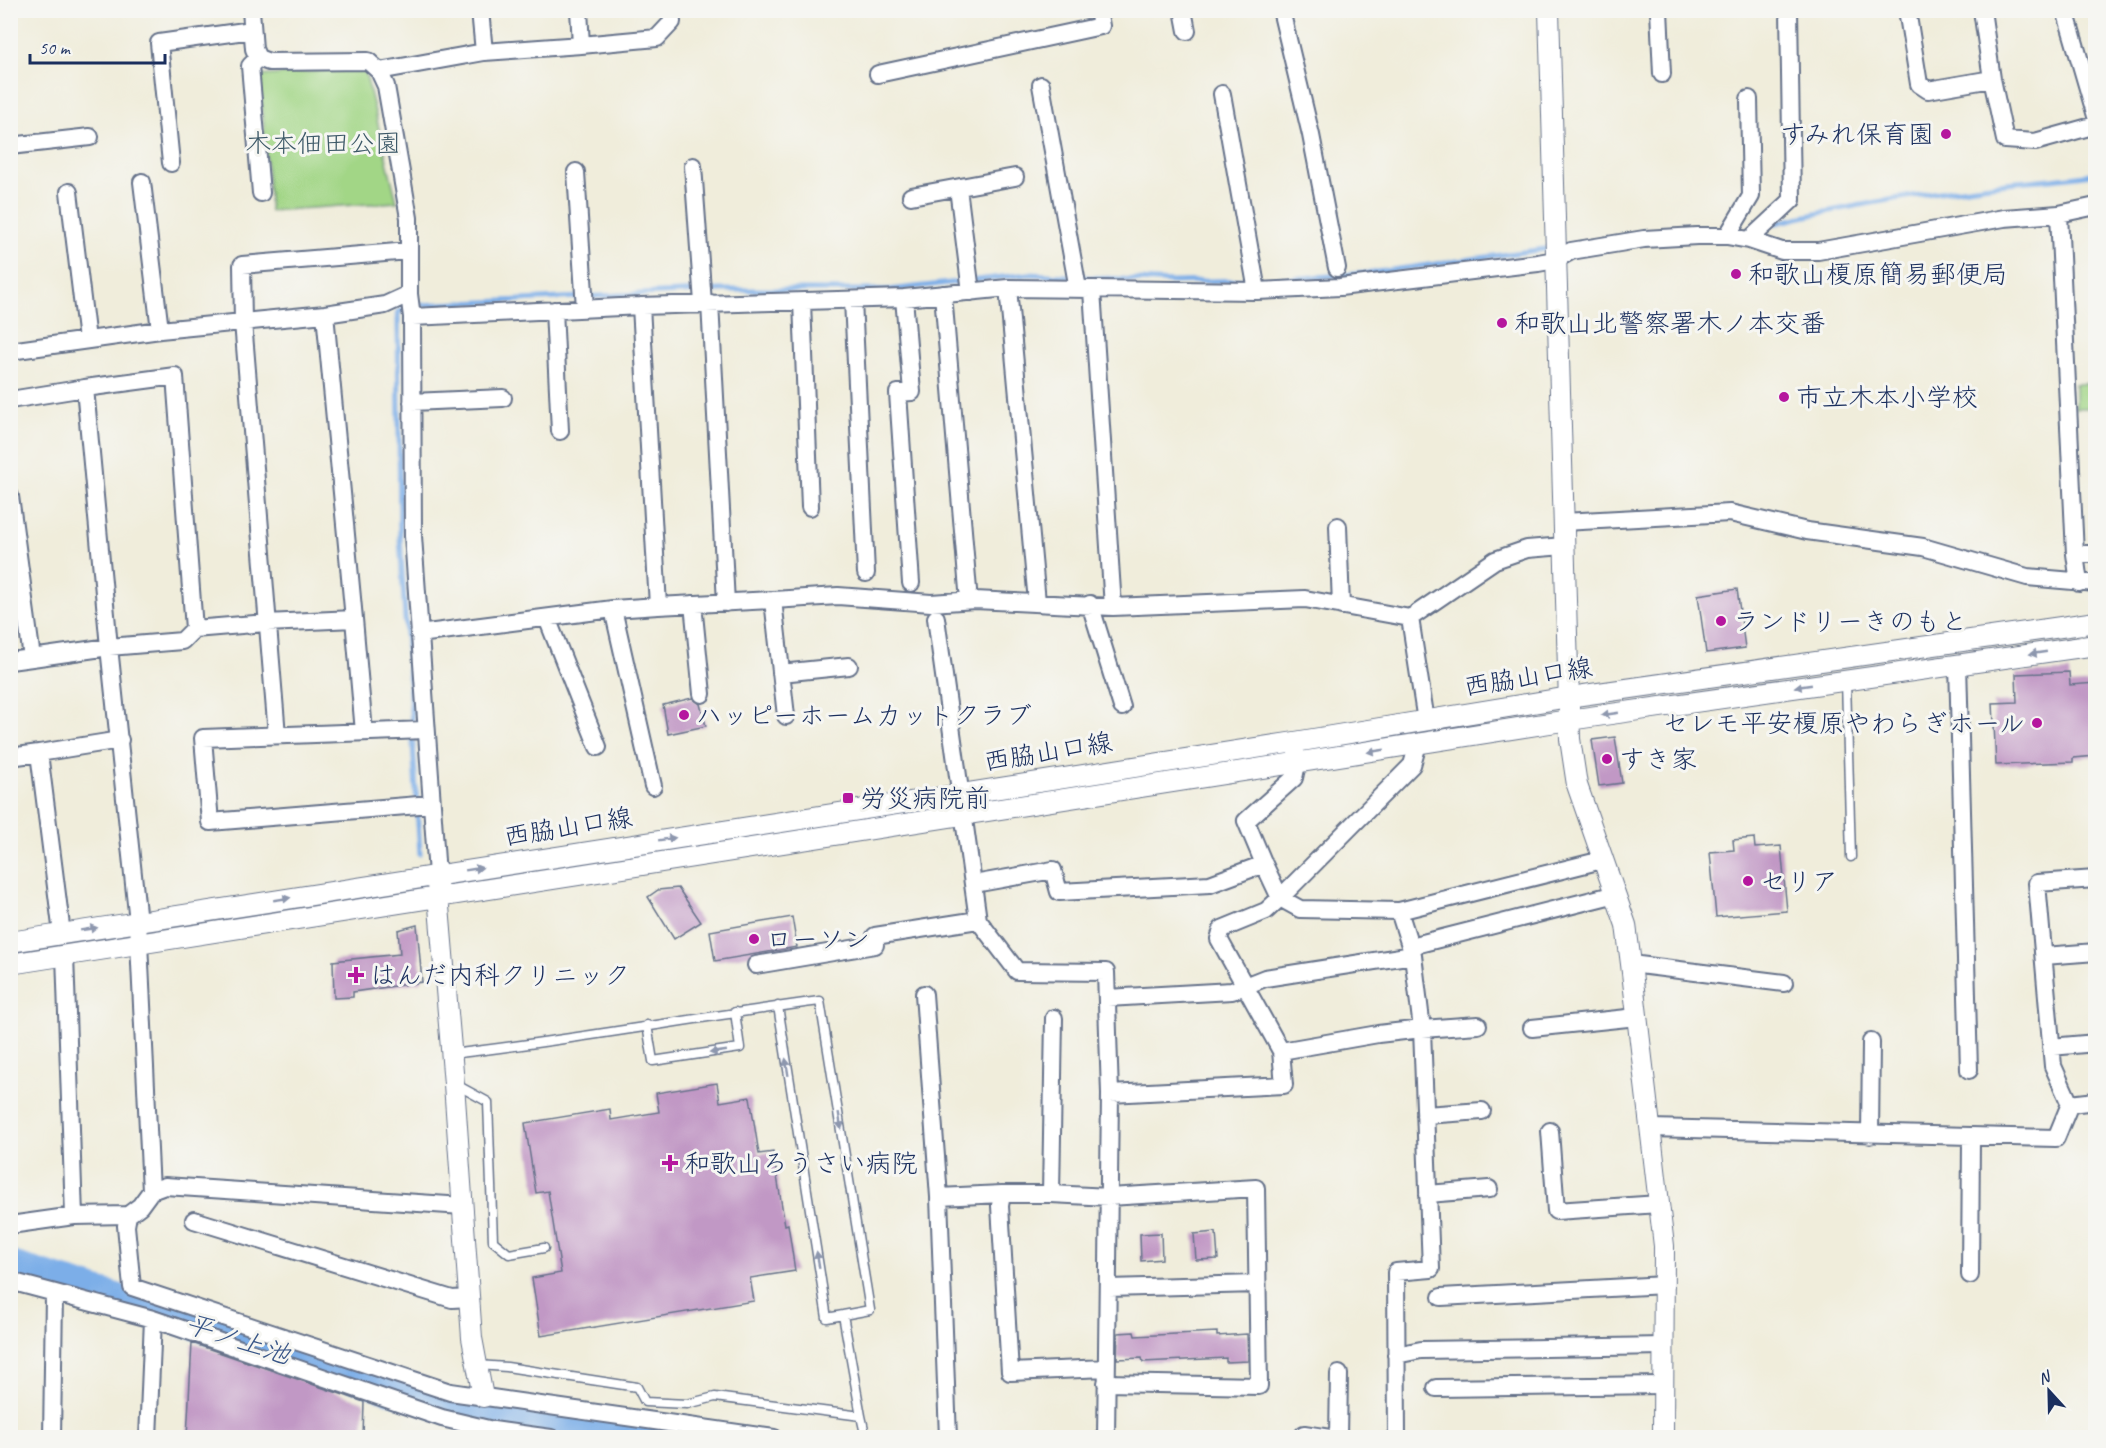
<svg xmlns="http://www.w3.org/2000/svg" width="2106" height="1448" viewBox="0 0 2106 1448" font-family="Caveat,'Klee One',sans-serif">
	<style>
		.green { fill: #a2d686; stroke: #5e8272; stroke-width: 1.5 }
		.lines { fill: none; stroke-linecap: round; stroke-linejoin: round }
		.stream { stroke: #7caee8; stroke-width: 5 }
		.river { stroke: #7caee8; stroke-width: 33 }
		.building { fill: #c198c5 }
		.service-casing { stroke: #66728a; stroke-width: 11 }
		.minor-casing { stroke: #66728a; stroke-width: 20 }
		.tertiary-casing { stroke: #66728a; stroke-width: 22 }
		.service { stroke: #fff; stroke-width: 8 }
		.minor { stroke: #fff; stroke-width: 16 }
		.tertiary { stroke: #fff; stroke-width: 20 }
		.oneway { fill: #8d97ae }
		.poi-dot { fill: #b5179e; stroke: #f6f6f2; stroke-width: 2 }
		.labels { text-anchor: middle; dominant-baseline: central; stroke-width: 6; stroke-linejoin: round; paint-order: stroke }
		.poi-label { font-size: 26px; fill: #1b2f5e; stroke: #f6f6f2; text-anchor: start }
		.park-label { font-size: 26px; fill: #3d5968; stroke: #f6f6f2 }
		.street-label { font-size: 26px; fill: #1b2f5e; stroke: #f6f6f2 }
		.water-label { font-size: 27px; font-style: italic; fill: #385587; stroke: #f6f6f2 }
	</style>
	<rect width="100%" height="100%" fill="#f6f6f2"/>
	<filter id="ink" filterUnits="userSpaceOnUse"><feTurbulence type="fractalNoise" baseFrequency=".0167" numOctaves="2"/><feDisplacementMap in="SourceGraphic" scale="12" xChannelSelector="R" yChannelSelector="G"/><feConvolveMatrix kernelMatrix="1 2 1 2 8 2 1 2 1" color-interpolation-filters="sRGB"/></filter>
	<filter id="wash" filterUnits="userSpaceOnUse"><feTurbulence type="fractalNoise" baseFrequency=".008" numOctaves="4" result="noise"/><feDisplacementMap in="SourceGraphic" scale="24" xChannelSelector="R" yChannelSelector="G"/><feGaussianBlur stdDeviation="1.35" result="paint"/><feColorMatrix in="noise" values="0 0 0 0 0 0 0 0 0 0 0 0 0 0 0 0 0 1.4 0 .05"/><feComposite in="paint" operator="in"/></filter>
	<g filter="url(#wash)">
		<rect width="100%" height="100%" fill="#f0eddb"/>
		<path class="green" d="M364,67L397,202L270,211L260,76Z
			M2095,383V408H2075V384Z"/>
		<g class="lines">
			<path class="stream" d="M1776,223C1847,206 1919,194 1990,185C2025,180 2060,180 2096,173
				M420,854L400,537L398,312L420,305L721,290H889L1029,274L1173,282L1289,279L1370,273L1552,248
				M462,1400L466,1412"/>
			<path class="river" d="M10,1267L200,1325L466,1412L651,1438"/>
		</g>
		<g id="blocks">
			<path class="building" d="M1737,589L1745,648L1706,653L1698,595Z
				M2069,672L2070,685L2096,683V756L2073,758V762L1996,765L1993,703L2017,702L2016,674Z
				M692,698L700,704L706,726L668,734L663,705Z
				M1615,737L1622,783L1599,786L1592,740Z
				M1754,838L1755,848L1781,846L1787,911L1716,917L1710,852L1734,850L1733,840Z
				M678,888L701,922L674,939L648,897L658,890Z
				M792,917L797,947L715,961L710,931Z
				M417,925L422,982L353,992V997L334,998L333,961L400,954L398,930Z
				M717,1083L720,1102L750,1097L759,1154L773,1152L785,1225L788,1224L795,1271L750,1278L754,1301L541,1336L532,1278L561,1273L548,1191L536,1193L525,1123L610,1109L611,1120L659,1112L656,1093Z
				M1216,1232L1218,1259L1196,1260L1194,1234Z
				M1161,1233L1162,1259L1141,1261L1140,1234Z
				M1134,1332L1135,1336L1217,1332V1336L1247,1334L1248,1361L1226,1362V1358L1143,1362L1142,1358L1117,1359L1118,1333Z
				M192,1343L364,1402L363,1437H187Z"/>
		</g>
	</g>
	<g filter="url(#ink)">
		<use href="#blocks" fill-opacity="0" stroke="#66728a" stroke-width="1.5"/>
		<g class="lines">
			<g class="service-casing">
				<path id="service" d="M1846,681L1851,857
					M647,1025L653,1061L740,1048L735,1012
					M451,1054C575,1040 697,1017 820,1001L870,1310L827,1318L778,1006
					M455,1084L488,1102L493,1241L509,1254L544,1248
					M843,1315L861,1416
					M477,1365L507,1367L637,1387L645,1402L687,1404L715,1397L861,1416L866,1438"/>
			</g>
			<g class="minor-casing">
				<path id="minor" d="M251,10L254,49L258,58
					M480,10L484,52
					M1183,10L1187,31
					M1281,10L1311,135L1337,268
					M1659,10L1662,74
					M1907,10L1919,84L1928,90L1992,79
					M1982,10L1992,79L2005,140L2035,142L2096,125
					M2065,10L2096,116
					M581,45L657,38L672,22L671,10
					M379,71L484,52L581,45L579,10
					M878,74L1101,26L1098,10
					M1041,85L1078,289
					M1222,94L1257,291
					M10,146L90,137
					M171,163L159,43L252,30
					M693,166L703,303
					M576,172L585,308
					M142,182L160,330
					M958,188L971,292
					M69,192L87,340
					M261,193L250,66L258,58L269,62L368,61L379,71L386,86L409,218V294L412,317L413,536L437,875
					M911,196L1015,177
					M1727,236L1751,196L1749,99
					M1749,240L1792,200L1789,10
					M1008,288L1037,602
					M1092,290L1113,607
					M943,294L968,590
					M904,298L912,392L898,393L911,583
					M853,300L866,573
					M802,302L810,507
					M710,303L726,603
					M554,310L560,431
					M412,317L641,306L904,298L1008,288L1257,291L1340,287L1538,263L1555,260L1571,251L1644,239L1697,236H1727L1749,240L1782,251H1818L2004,218L2059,214
					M10,351L160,330L325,314L385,305L409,294
					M10,400L85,388L109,647L138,922L151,1191
					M412,402L503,398
					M10,496L32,658L109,647L182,641L194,629L175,376L85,388
					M1563,522L1730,513L1807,531L1923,547L2027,577L2096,583
					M1338,526L1341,606
					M2075,554H2096
					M2079,583L2075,554L2059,214L2096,206
					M773,600L838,596L931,603L975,600L1113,607L1305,599L1410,618
					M693,604L702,694
					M1090,604L1122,707
					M658,606L773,600L786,716
					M613,609L658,606L641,306
					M547,618L598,747
					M936,618L978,920L1017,971L1106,972L1110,1094L1106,1438
					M354,619L364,732
					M194,629L266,623L354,619L325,314
					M419,634L613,609L653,786
					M10,661L32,658
					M1958,664L1969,1070
					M781,673L849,666
					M1426,721L1410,618L1495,560L1527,549L1564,546
					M425,730L203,738L210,822L431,804
					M277,735L243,322L242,265L409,251
					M10,757L39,753
					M1264,864L1280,898L1412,765L1418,744
					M974,884L1053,870L1059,892L1210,884L1264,864L1246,821L1294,778L1297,764L1296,752
					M62,934L39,753L120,740
					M1411,946L1616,894
					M65,955L74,1216
					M2044,956L2096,952
					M1631,964L1784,983
					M756,965L875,945V936L978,920
					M924,994L939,1197
					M1107,998L1232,991L1265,978L1413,955
					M1054,1018L1051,1194H1002L1000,1206L1010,1372L1106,1368
					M1532,1028L1637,1017
					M2051,1047L2096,1043
					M1281,1051L1378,1034L1422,1029L1413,955L1399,911
					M1110,1094L1284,1085L1281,1051L1219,939L1222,929L1266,911L1280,898L1300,909L1399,911L1602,860
					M2070,1104L2096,1101
					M1425,1115L1482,1111
					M1650,1128L2056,1138L2070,1104L2053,1066L2037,883L2096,879
					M1550,1131L1556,1211L1659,1204
					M1870,1135L1871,1042
					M1051,1194L1109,1197L1256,1188L1259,1386L1106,1383
					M1428,1194L1489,1189
					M128,1215L126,1226L132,1287L450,1392L774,1438
					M194,1220L452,1299L469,1298
					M10,1225L74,1216L128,1215L140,1206L151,1191L165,1186L463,1206
					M1970,1275L1971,1137
					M10,1281L153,1319L442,1418L493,1430L551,1438
					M1108,1288L1257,1284
					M1441,1297L1665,1285
					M1396,1355L1421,1350L1664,1346
					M1436,1388L1663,1385
					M1304,1434L1330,1438
					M52,1438L54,1294
					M148,1438L153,1319
					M948,1438L939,1197L1002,1194
					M1338,1438L1339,1374
					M1397,1438L1396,1272L1431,1269L1422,1029L1478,1025"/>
			</g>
			<g class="tertiary-casing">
				<path id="tertiary" d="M1549,10L1570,739L1577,785L1626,925L1631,964L1664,1246L1663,1438
					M437,883L454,1084L472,1338L483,1397
					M10,942L1295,742L1569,697L2096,622
					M10,964L1569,720L2096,645"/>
			</g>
			<use href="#service" class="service"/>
			<use href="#minor" class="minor"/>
			<use href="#tertiary" class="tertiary"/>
		</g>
		<defs><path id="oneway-solid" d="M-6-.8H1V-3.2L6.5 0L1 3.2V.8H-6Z" transform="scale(1.5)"/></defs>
		<g class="oneway">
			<use href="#oneway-solid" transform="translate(2038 653) rotate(172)"/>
			<use href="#oneway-solid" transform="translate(1803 686) rotate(172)"/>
			<use href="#oneway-solid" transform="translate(1610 714) rotate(172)"/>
			<use href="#oneway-solid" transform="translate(1376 751) rotate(171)"/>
			<use href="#oneway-solid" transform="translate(667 839) rotate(-9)"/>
			<use href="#oneway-solid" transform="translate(474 869) rotate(-9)"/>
			<use href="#oneway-solid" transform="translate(282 899) rotate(-9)"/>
			<use href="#oneway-solid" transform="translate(89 929) rotate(-9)"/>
			<use href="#oneway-solid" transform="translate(718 1052) rotate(172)"/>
			<use href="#oneway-solid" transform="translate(787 1067) rotate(-99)"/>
			<use href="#oneway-solid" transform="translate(840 1121) rotate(81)"/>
			<use href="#oneway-solid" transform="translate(818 1260) rotate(-99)"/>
		</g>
	</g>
	<g class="poi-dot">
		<circle cx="1946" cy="134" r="6"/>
		<circle cx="1736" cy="274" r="6"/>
		<circle cx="1502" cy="323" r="6"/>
		<circle cx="1784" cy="397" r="6"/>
		<circle cx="1721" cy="621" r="6"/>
		<circle cx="684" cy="715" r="6"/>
		<circle cx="2037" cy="723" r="6"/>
		<circle cx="1607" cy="759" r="6"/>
		<rect x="842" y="792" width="12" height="12" rx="3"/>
		<circle cx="1748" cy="881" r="6"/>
		<circle cx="754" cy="939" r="6"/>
		<path d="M353 966h6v6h6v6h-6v6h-6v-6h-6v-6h6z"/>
		<path d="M667 1154h6v6h6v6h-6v6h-6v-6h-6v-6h6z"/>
	</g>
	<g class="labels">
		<g class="poi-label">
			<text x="1934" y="134" text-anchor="end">すみれ保育園</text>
			<text x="1748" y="274">和歌山榎原簡易郵便局</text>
			<text x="1514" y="323">和歌山北警察署木ノ本交番</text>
			<text x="1796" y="397">市立木本小学校</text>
			<text x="1733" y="621">ランドリーきのもと</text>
			<text x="696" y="715">ハッピーホームカットクラブ</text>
			<text x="2025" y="723" text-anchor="end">セレモ平安榎原やわらぎホール</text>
			<text x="1619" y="759">すき家</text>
			<text x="860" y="798">労災病院前</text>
			<text x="1760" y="881">セリア</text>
			<text x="766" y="939">ローソン</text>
			<text x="370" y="975">はんだ内科クリニック</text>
			<text x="684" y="1163">和歌山ろうさい病院</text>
		</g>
		<g class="park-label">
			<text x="323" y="143">木本佃田公園</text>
		</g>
		<g class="street-label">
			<text transform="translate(1528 677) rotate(-9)">西脇山口線</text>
			<text transform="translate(1048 752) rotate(-9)">西脇山口線</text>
			<text transform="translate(568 827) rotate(-9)">西脇山口線</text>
		</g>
		<g class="water-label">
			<text transform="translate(238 1339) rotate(18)">平ノ上池</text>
		</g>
	</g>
	<rect width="2106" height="1448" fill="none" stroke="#f6f6f2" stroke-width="36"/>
	<g transform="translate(2049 1391) rotate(338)" stroke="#f6f6f2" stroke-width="4.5" paint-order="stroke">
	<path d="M0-4.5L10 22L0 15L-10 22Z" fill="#1b2f5e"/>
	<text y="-9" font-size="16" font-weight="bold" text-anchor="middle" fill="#1b2f5e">N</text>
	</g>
	<path d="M30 54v9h135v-9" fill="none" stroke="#1b2f5e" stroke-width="3"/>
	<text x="39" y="54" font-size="18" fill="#1b2f5e" stroke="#f6f6f2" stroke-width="4.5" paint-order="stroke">50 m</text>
</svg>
